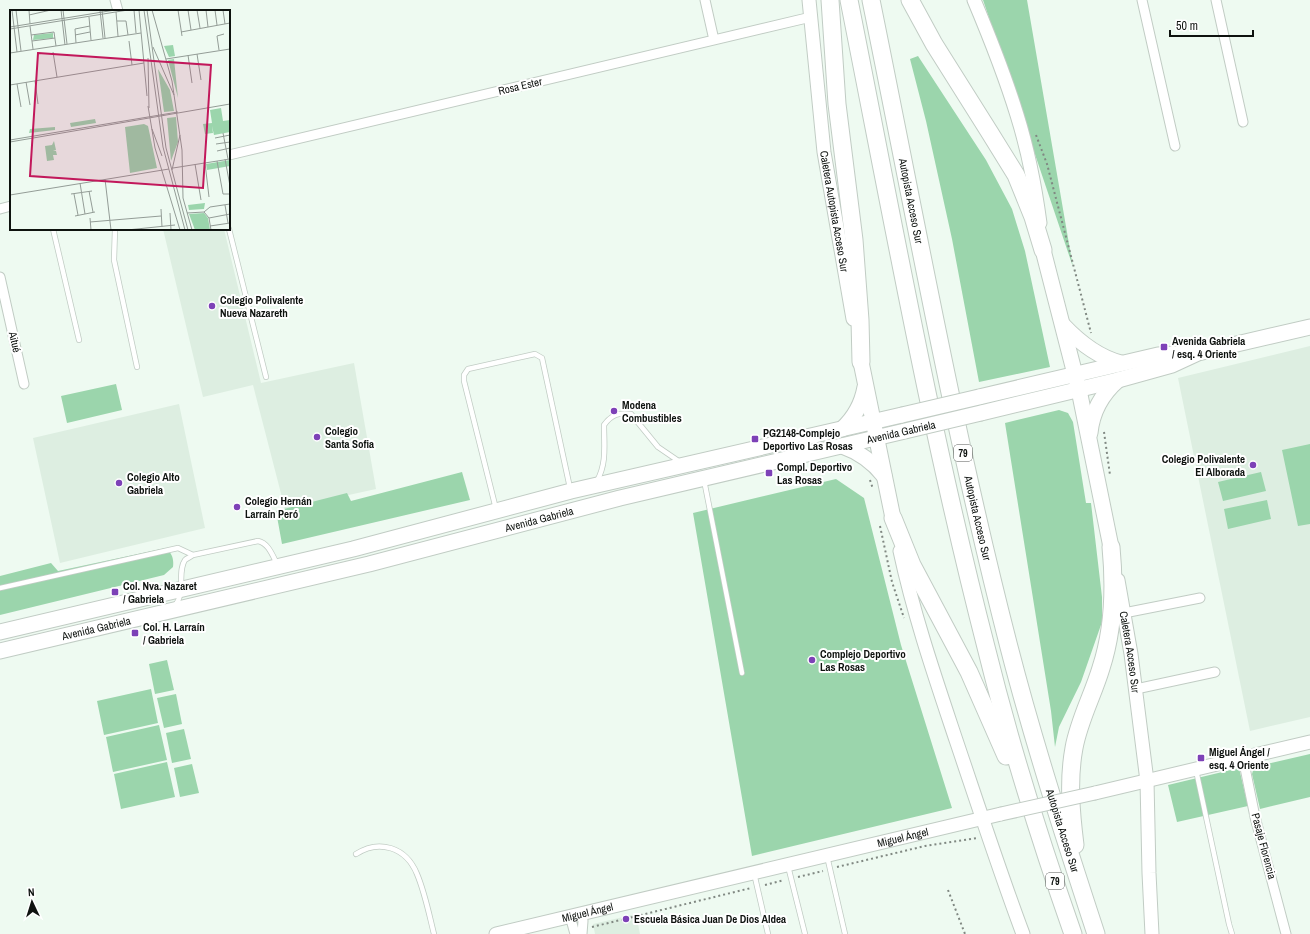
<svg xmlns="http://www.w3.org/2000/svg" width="1310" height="934" viewBox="0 0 1310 934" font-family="'Archivo Narrow',sans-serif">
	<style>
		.built { fill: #ddeee1 }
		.green { fill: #9bd5ac }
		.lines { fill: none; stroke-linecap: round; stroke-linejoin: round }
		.lane-casing { stroke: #c1ccc4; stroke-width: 6 }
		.street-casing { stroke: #c1ccc4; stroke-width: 11 }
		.secondary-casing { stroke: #c1ccc4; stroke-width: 15 }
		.primary-casing { stroke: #c1ccc4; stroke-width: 17 }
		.highway-casing { stroke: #c1ccc4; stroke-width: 19 }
		.path { stroke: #808882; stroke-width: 2; stroke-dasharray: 2 3; stroke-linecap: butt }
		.lane { stroke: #fff; stroke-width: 4.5 }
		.street { stroke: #fff; stroke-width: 9 }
		.secondary { stroke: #fff; stroke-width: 13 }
		.primary { stroke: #fff; stroke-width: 15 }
		.highway { stroke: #fff; stroke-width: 17 }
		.secondary-bridge-casing { stroke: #c1ccc4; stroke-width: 15; stroke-linecap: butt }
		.primary-bridge-casing { stroke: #c1ccc4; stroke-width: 17; stroke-linecap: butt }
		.secondary-bridge { stroke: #fff; stroke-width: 13 }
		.primary-bridge { stroke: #fff; stroke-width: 15 }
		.poi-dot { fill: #7d41b7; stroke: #fff; stroke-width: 1.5 }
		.labels { text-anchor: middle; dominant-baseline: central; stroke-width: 4; stroke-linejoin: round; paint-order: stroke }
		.shield { fill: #fff; stroke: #565957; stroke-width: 1 }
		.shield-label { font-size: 10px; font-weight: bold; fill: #0e120f }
		.street-label { font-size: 11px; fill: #0e120f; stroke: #fff }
		.poi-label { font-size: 11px; font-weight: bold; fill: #0e120f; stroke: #fff; text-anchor: start }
		.inset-road { fill: none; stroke: #949d97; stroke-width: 1 }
		.view { fill: #c2185b; fill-opacity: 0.15; stroke: #c2185b; stroke-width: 2 }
		.inset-edge { fill: none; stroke: #0e120f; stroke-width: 2 }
	</style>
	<rect width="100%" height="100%" fill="#eefaf1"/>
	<path class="built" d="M163,229H224L261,383L354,363L376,489L285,509L253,385L203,397Z
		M1310,346V717L1250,731L1178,378Z
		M179,404L205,528L60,563L33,438Z
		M636,914L640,934H595L593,924Z"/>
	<path class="green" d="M983,0H1027L1073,267Z
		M918,56L986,160L1012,209L1025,251L1050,367L979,382L952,239L926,121L910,59Z
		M116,384L122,410L67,423L61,396Z
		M1059,410L1068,413L1073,422L1086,503H1091L1102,597V622L1081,682L1059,727L1055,747L1051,711L1005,423Z
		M1310,444V524L1298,526L1282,450Z
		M462,472L470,500L282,544L276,511L347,493L351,501Z
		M1261,472L1266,491L1223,501L1218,482Z
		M836,479L864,498L901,645L952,808L752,856L693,513Z
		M1267,500L1271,519L1228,529L1224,509Z
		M166,548C172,554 174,558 173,567L164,575L0,615V576L51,563L58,571Z
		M167,660L174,690L155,694L149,664Z
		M151,689L158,723L104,735L97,701Z
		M176,694L182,724L164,728L157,698Z
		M159,725L167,760L113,772L106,737Z
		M184,729L191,759L172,763L166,733Z
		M1310,754V797L1260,809L1252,774L1254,767Z
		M167,762L175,797L121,809L114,774Z
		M192,764L199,793L180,797L174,768Z
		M1239,768L1248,806L1177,822L1168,785Z"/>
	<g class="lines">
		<g class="lane-casing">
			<path id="lane" d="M53,229L79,340
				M115,229L114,260L137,367
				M229,229L266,377
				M704,480L742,673
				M597,481C607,463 604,445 604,425C611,415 619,412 631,414L658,447L680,462
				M496,509L464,381V375L468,369L535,354L542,358L570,488
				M0,588L178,548L193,555
				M175,606C186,592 177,571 185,560C187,558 191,557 193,555L258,541C268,543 272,554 277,564
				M1196,770L1229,924L1232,934
				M356,854C379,839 406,847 417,874C425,893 429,914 434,934
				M827,856L845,934
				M788,866L805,934
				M754,873L768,934"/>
		</g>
		<g class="street-casing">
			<path id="street" d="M115,0L118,11
				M705,0L714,40
				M1142,0L1175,146
				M1216,0L1243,122
				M229,155L811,17
				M0,209L11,206
				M0,277L24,384
				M1124,613L1200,598
				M1136,689L1215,672
				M1243,758L1255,817L1286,934
				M582,913L583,921L582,934
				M570,916L575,934"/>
		</g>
		<g class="secondary-casing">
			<g id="secondary">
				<path id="s1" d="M809,0L824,152L853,319"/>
				<path d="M974,0C990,38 1005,76 1017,115C1028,150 1035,186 1040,223"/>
				<path d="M900,551C914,616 935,677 956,740C978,805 999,870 1023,934"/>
				<path id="s2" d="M1118,580L1131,654L1147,781L1149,873L1152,934"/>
				<path d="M1095,793L1310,742"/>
				<path id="s3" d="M496,934L1001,814"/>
			</g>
		</g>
		<g class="primary-casing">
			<g id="primary">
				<path d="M1043,250L1079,390L1111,547"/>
				<path d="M1063,325C1079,342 1097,357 1121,363"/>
				<path d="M861,362L893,518"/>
				<path d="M979,397L1158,355L1193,353"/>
				<path d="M981,413L1118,380L1172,365L1198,353L1310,327"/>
				<path d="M842,429C854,418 862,404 865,387"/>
				<path d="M1090,433C1092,412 1102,394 1118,380"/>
				<path d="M842,446C859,452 873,462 884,476"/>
				<path d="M0,632L353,549L571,491L902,415"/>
				<path id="s4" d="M0,651L369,564L620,498L905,431"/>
			</g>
		</g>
		<g class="highway-casing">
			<g id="highway">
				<path d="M830,0L837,104L854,240L860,320L861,362"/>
				<path d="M849,0C892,216 931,434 986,647C1010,744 1040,840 1073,934"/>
				<path id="s5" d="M871,0C915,216 954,434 1009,647C1034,744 1065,839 1096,934"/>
				<path d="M910,0L934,44L990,133L1016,175L1033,217L1043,250"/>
				<path d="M893,518L912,565L969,672L1006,756"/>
				<path d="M1075,845C1071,813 1068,780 1074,748C1079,720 1093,695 1101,668C1114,628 1115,588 1111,547"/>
			</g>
		</g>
		<path class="path" d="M1036,135L1047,164L1091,333
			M1104,432L1110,475
			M870,480L873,489
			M880,526L892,582L904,618
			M837,867L925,846L977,838
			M798,877L823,871
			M765,885L784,880
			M948,890L965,934
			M592,927L751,888"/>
		<use href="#lane" class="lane"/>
		<use href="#street" class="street"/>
		<use href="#secondary" class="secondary"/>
		<use href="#primary" class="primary"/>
		<use href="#highway" class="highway"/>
		<g class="secondary-bridge-casing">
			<path id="secondary-bridge" d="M1001,814L1095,793"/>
		</g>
		<g class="primary-bridge-casing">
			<path id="primary-bridge" d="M902,415L979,397
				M905,431L981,413"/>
		</g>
		<use href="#secondary-bridge" class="secondary-bridge"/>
		<use href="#primary-bridge" class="primary-bridge"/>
	</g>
	<g class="poi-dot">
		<circle cx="212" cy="306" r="4"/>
		<rect x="1160" y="343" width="8" height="8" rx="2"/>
		<circle cx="614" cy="411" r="4"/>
		<circle cx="317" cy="437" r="4"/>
		<rect x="751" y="435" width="8" height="8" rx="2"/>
		<circle cx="1253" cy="465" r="4"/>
		<rect x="765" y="469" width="8" height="8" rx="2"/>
		<circle cx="119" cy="483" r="4"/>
		<circle cx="237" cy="507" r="4"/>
		<rect x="111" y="588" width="8" height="8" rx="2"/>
		<rect x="131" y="629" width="8" height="8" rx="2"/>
		<circle cx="812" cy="660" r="4"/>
		<rect x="1197" y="754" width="8" height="8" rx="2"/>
		<circle cx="626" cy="919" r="4"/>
	</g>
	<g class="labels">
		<g class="shield">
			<rect x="954" y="445" width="18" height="16" rx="3"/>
			<rect x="1046" y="873" width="18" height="16" rx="3"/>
		</g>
		<g class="shield-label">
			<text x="963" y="453">79</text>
			<text x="1055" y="881">79</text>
		</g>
		<g class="street-label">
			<text transform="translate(520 86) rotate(-13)">Rosa Ester</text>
			<text stroke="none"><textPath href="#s5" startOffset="205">Autopista Acceso Sur</textPath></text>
			<text stroke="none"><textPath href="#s1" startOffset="213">Caletera Autopista Acceso Sur</textPath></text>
			<text transform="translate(15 342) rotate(77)">Aitué</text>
			<text transform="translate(901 432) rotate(-13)">Avenida Gabriela</text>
			<text stroke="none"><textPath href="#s5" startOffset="529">Autopista Acceso Sur</textPath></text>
			<text stroke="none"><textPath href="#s4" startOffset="555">Avenida Gabriela</textPath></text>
			<text stroke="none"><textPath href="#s4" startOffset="99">Avenida Gabriela</textPath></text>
			<text stroke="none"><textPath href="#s2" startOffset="73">Caletera Acceso Sur</textPath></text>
			<text stroke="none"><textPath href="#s5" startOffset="853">Autopista Acceso Sur</textPath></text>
			<text stroke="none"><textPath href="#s3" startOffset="418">Miguel Ángel</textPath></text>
			<text transform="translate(1264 846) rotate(75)">Pasaje Florencia</text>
			<text stroke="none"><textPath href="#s3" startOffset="94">Miguel Ángel</textPath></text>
		</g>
		<g class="poi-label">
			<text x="220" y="300">Colegio Polivalente<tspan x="220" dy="13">Nueva Nazareth</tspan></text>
			<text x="1172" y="341">Avenida Gabriela<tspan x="1172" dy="13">/ esq. 4 Oriente</tspan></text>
			<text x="622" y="405">Modena<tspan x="622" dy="13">Combustibles</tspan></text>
			<text x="325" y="431">Colegio<tspan x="325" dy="13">Santa Sofia</tspan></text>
			<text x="763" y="433">PG2148-Complejo<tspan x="763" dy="13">Deportivo Las Rosas</tspan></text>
			<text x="1245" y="459" text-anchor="end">Colegio Polivalente<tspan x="1245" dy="13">El Alborada</tspan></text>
			<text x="777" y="467">Compl. Deportivo<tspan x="777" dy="13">Las Rosas</tspan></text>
			<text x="127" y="477">Colegio Alto<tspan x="127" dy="13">Gabriela</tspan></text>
			<text x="245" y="501">Colegio Hernán<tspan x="245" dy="13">Larraín Peró</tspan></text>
			<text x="123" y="586">Col. Nva. Nazaret<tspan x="123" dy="13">/ Gabriela</tspan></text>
			<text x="143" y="627">Col. H. Larraín<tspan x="143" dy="13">/ Gabriela</tspan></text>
			<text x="820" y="654">Complejo Deportivo<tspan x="820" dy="13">Las Rosas</tspan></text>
			<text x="1209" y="752">Miguel Ángel /<tspan x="1209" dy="13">esq. 4 Oriente</tspan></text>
			<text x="634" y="919">Escuela Básica Juan De Dios Aldea</text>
		</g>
	</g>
	<g transform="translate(10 10)">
		<rect width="220" height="220" fill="#eefaf1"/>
		<path d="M43,23V28L23,30L24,25ZM163,35L165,46L159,47L154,36ZM164,49L168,88L158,50ZM148,59L160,80L164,101L154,102ZM211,98L213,111L220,110V122L204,125L202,116L203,123L195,124L193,114L202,113L200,100ZM166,107L168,132L161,151L157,108ZM85,109L86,113L61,117L60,113ZM134,114L138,116L147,158L120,163L115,117ZM45,117V120L19,123L20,119ZM44,131L46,140L43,141H46L47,145H43L44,150L37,151L35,136L42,135ZM220,150V156L197,160L196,154ZM195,193L194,199L179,200L178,195ZM194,203L198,208L200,220H185L179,204Z" fill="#9bd5ac"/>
		<path class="inset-road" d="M2,0L7,42M6,0L11,41M19,0L20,14M51,0L55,35M53,0L57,34M90,0L93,28M92,0L95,28M124,0L126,23M129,0L137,86M134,0L153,137L175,220M137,0L156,138L178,220M142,0L162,71L172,140L173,188L182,220M168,0L172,26M178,0L181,20M187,0L190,18M196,0L198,17M205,0L207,15M213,0L215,14M106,2L108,26M19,5L41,0M79,7L81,30M107,11H116L118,25M20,16L23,39M0,17L105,0M0,19L118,0M171,22L220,13M21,25L44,22L46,36M65,25L80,22M22,31L45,28M119,31L122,55M66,33L65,19L80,16M143,37L164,85M209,40L207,26L214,24M43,42L47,67M0,43L131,23M187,44L191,70M178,45L182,73M138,48L139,98M156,49L220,39M25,71L28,94M16,72L20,95M7,74L11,97M0,75L134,53M138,96L145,138L170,220M142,119L152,146M213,123L218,149M205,128L220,125M0,130L168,102M0,132L220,94M206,134L220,132M207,141L220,138M215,149L220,176M207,151L213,184H220M195,153L199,187M185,154L191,190M163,158L220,149M162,160L170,125M95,169L101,220M70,173L75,204M79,181L83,202M61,184L82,181M64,184L68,205M0,185L159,159M215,195L218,213M151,199L152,217M194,202L199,208L201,220M160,203L161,220M177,203L194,202L200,197L220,194M65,206L85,202M80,208L81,220M199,208L220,204M80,212L151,206M200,216L220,213M117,220L165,215"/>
		<path class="view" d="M28,43L201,55L193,178L20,166Z"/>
		<rect width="220" height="220" class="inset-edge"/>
	</g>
	<g transform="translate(32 902) rotate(356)" stroke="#ffffff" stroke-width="3" paint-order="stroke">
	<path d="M0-3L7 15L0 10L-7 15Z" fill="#0e120f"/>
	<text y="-6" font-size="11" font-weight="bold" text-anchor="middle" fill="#0e120f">N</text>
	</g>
	<path d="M1170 30v6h83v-6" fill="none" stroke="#0e120f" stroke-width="2"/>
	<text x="1176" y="30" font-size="12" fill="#0e120f" stroke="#ffffff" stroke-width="3" paint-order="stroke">50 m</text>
</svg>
